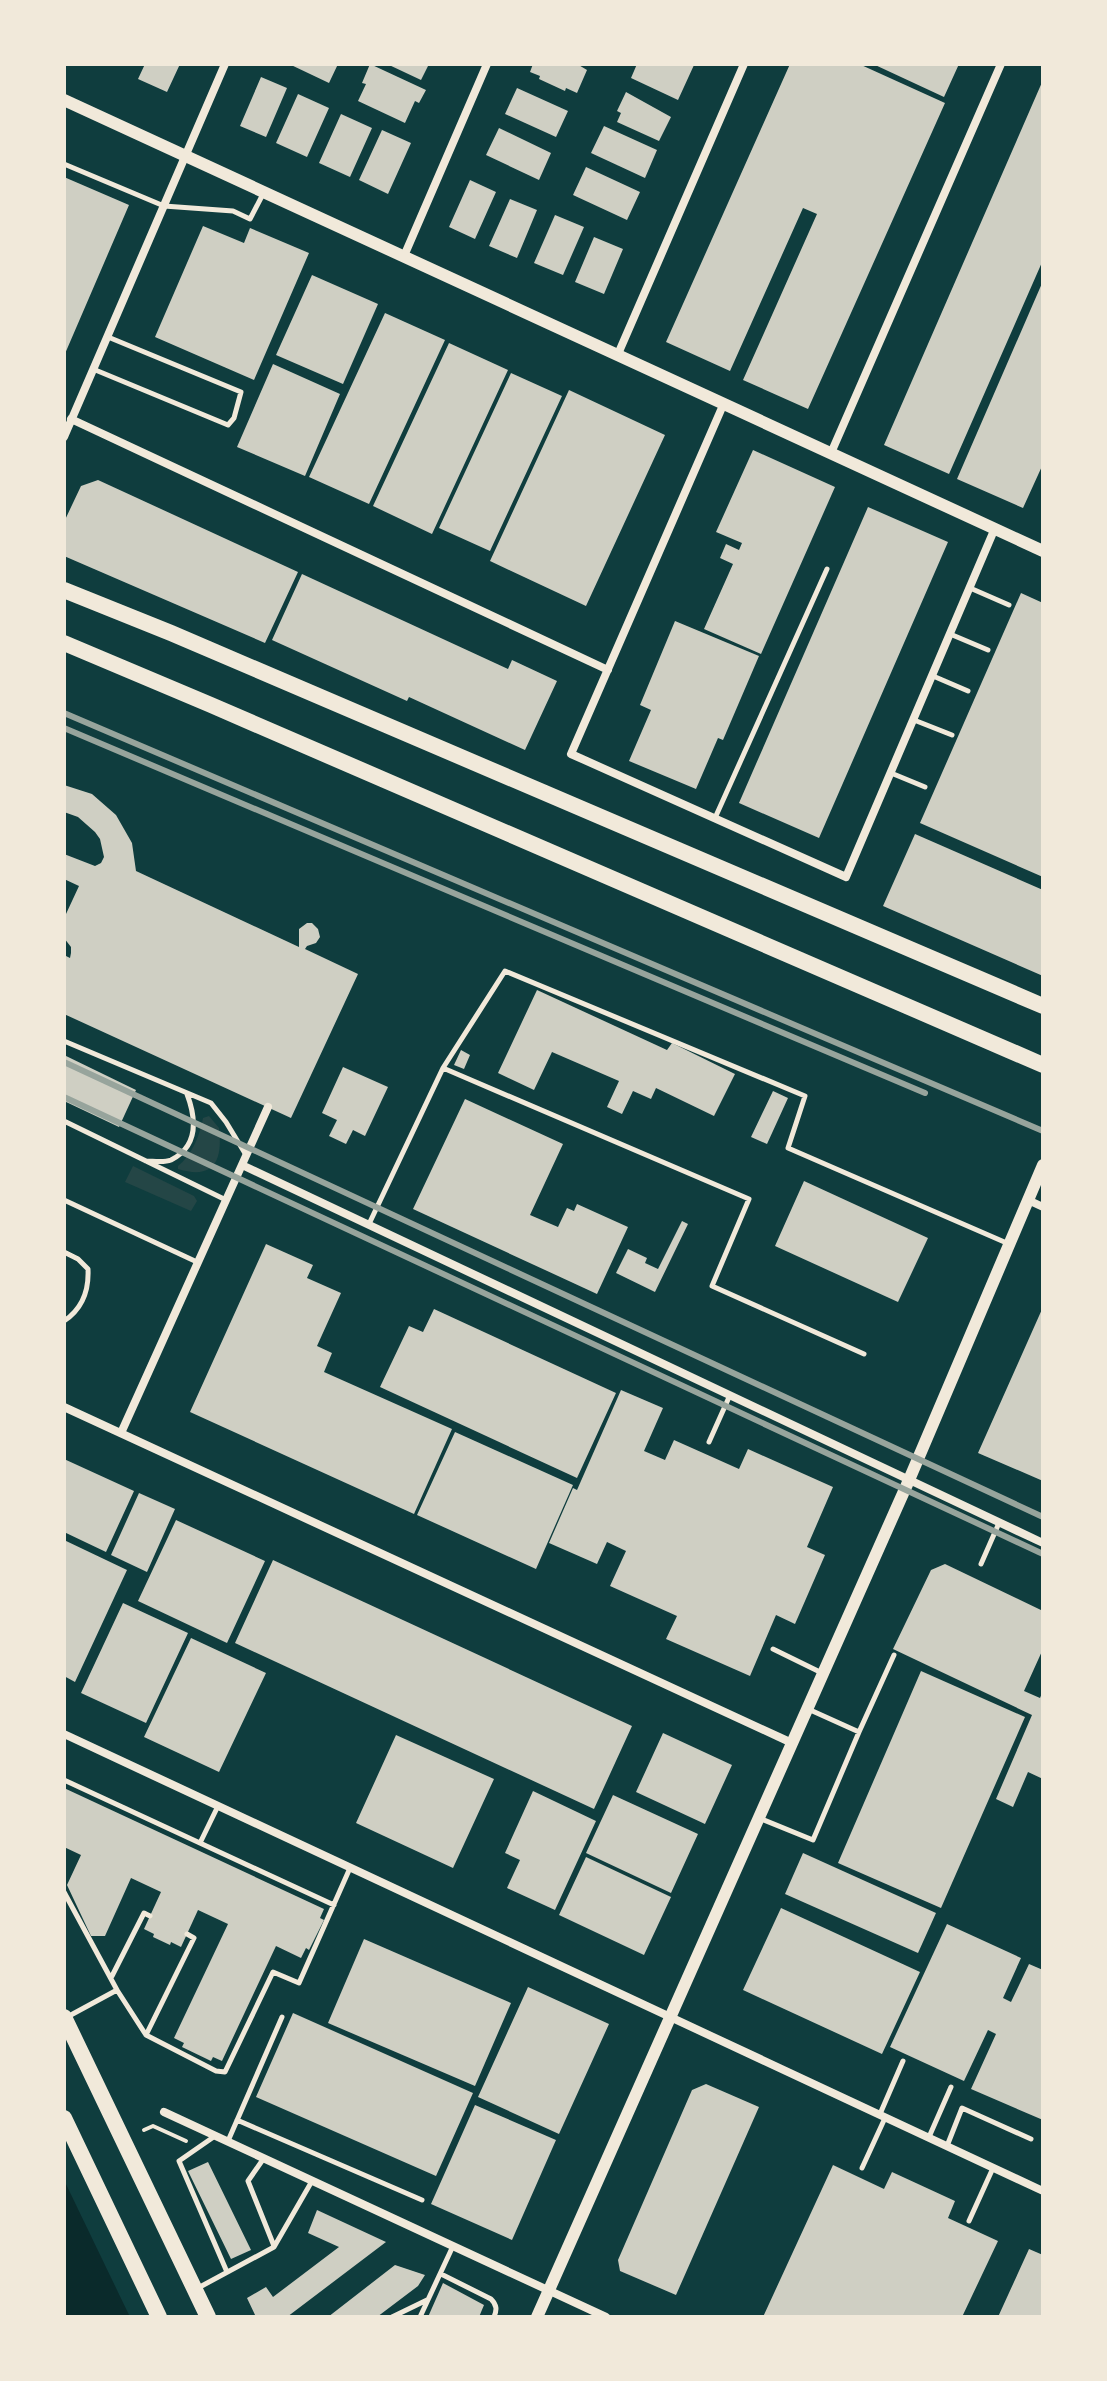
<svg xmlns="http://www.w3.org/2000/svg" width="1107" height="2381" viewBox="0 0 1107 2381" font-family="'Open Sans',sans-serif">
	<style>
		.green { fill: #244646 }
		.water { fill: #0a2a2b }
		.building { fill: #cfcfc3 }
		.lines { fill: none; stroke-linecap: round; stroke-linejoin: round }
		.path { stroke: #f1e9da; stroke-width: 4 }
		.service { stroke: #f1e9da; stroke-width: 5 }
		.minor { stroke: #f1e9da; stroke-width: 8 }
		.tertiary { stroke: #f1e9da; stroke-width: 12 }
		.primary { stroke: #f1e9da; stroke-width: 16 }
		.trunk { stroke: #f1e9da; stroke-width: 16 }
		.rail { stroke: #97a49c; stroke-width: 6 }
	</style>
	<rect width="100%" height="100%" fill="#0f3d3e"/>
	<path class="green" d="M209,1116L219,1128C223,1161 214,1180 178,1169V1166C192,1155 200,1135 203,1118Z
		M133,1166L194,1196L197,1201L191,1211L125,1182Z"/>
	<path class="water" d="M64,2180L130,2317H64Z"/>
	<path class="building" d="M145,64H180L167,92L138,79Z
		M289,64H338L329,83Z
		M370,64L426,90L419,103L415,101L405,123L358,101L366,84L362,83Z
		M387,64H429L421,80Z
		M533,64H577L587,70L577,93L566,88L565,91L539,79L540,76L530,72Z
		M637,64H691L694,65L678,100L631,78Z
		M790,64H859L945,103L808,409L743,380L817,214L803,208L730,371L666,342Z
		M873,64H959L944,97Z
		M261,77L287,88L266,137L240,126Z
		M1043,80V260L949,474L884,445Z
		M517,88L568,111L556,137L505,114Z
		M626,92L671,117L659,141L617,122L621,113L617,111Z
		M298,94L329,108L307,157L276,143Z
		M341,114L372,128L350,177L319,163Z
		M604,126L657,150L645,178L591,153Z
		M499,128L551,153L539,180L486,155Z
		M382,130L411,143L388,194L359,180Z
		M586,167L640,192L627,220L573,195Z
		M64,177L129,205L64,356Z
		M470,180L496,192L475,239L449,227Z
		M510,199L537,210L517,258L489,246Z
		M555,215L584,227L563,275L534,263Z
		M203,226L244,243L250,228L309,253L254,380L155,337Z
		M594,237L623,249L604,294L575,282Z
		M312,275L378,304L343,384L276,355Z
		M1043,281V464L1023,508L957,479Z
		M385,313L445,340L369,504L309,477Z
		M449,343L508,370L432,534L373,506Z
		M273,364L340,394L305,476L237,447Z
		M511,373L562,396L490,551L439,528Z
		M569,390L665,435L586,606L490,561Z
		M753,450L835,487L761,654L704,629L733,564L720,558L726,544L739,550L742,543L716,532Z
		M98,480L298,572L265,643L64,556V522L81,486Z
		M868,507L948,542L819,838L739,803Z
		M302,574L508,669L512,660L557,681L525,750L409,697L407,701L272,640Z
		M1021,593L1043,603V877L920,823Z
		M675,621L759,656L723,740L718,738L696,789L629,761L651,710L640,705Z
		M64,785L92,794L116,815L132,843L136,871L299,947V929L307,923H312L318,929L320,937L316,943L307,946L305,949L358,974L291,1118L64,1014V955L70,958L71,953V947L64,938V912L66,914L79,886L64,879V854L95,866L101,863L104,857L100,839L95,832L78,817L64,812Z
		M915,834L1043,890V976L883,906Z
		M537,990L667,1050L672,1043L735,1074L714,1116L656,1088L651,1099L633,1091L622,1114L607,1107L619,1081L552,1052L534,1090L498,1073Z
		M461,1050L470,1055L464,1069L454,1065Z
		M64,1055L136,1090L119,1127L64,1101Z
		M343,1067L388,1087L365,1136L353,1130L346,1144L329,1136L337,1120L322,1113Z
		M773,1091L788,1098L767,1144L751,1137Z
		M465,1099L563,1144L530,1215L558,1227L567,1208L574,1211L577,1204L628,1227L597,1294L413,1209Z
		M804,1181L928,1238L898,1302L775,1246Z
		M682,1221L688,1224L655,1292L616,1273L628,1249L647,1258L645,1263L658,1269Z
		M266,1244L313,1265L307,1278L341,1293L317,1346L332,1353L324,1372L452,1429L414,1514L190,1412Z
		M1043,1307V1481L978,1453Z
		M434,1309L616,1393L577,1478L380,1387L409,1326L423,1332Z
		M621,1390L663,1408L644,1451L665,1460L674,1440L739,1469L748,1449L833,1487L807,1547L825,1555L795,1624L776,1615L750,1676L666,1639L677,1616L610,1586L626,1551L607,1542L597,1564L549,1543L573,1488L577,1490Z
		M455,1432L573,1485L536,1569L417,1515Z
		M64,1459L134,1491L106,1552L64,1532Z
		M139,1493L175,1509L147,1572L111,1555Z
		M176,1520L265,1561L227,1643L138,1601Z
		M64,1540L127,1570L75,1682L64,1676Z
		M273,1560L632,1726L594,1809L235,1643Z
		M945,1564L1043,1611V1649L1024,1691L1040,1698L1043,1691V1779L1028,1772L1013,1807L996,1799L1032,1715L893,1649L931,1570Z
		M123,1603L188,1633L146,1723L81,1693Z
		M191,1638L266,1673L219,1772L144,1737Z
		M921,1671L1025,1717L941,1908L838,1863Z
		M663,1733L732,1765L705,1824L636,1792Z
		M396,1735L494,1779L453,1868L356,1823Z
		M64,1788L324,1909L320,1918L324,1920L309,1950L306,1948L301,1958L276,1946L222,2061L213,2057L211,2061L182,2047L184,2043L174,2038L228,1924L198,1910L181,1947L171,1942L170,1945L153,1937L154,1934L144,1929L161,1892L131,1878L105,1936H91L67,1885L81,1855L64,1847Z
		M533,1791L596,1821L555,1910L507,1888L520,1860L505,1853Z
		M613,1795L698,1834L671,1893L586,1853Z
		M803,1853L936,1913L918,1953L785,1894Z
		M586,1857L671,1897L644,1955L559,1915Z
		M781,1908L920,1972L882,2054L743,1990Z
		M947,1924L1021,1958L1003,1998L1011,2002L1029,1964L1043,1970V2120L971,2089L996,2034L988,2030L964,2081L890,2047Z
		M364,1939L511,2003L475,2086L328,2023Z
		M528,1987L609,2024L559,2134L478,2097Z
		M293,2013L473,2093L436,2176L256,2097Z
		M706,2084L759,2107L676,2295L620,2271L618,2260L692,2090Z
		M475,2105L556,2140L512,2240L431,2204Z
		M208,2162L251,2250L231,2259L188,2171Z
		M833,2165L884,2189L892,2172L955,2201L948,2218L998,2241L962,2317H763Z
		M317,2210L386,2242L287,2317H256L247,2298L266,2287L273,2297L339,2247L308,2233Z
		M1029,2249L1043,2255V2317H998Z
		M395,2265L425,2275L418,2286L377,2317H328Z
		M443,2283L484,2305L479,2317H428Z"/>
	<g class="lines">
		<path class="path" d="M144,2130L153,2126L186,2141"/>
		<path class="service" d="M64,164L164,206L233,211L250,219L263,194
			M93,369L228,425L234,418L241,392L108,337
			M970,588L1009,605
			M950,634L988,650
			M933,676L968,691
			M914,720L952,735
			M891,773L925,787
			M715,818L827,569
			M64,1041L211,1103L226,1122L246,1155
			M443,1068L749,1199L712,1286L864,1354
			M64,1121L226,1200
			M146,1161C153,1161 164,1163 171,1160C199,1146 196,1118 187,1094
			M64,1200L197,1262
			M369,1224L443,1068L505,971L805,1096L788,1148L1009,1244
			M64,1252L78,1259L88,1269C89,1290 82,1309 64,1321
			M709,1442L730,1395
			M981,1564L999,1523
			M773,1649L822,1673
			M808,1709L859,1732L894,1655
			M64,1780L334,1905
			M759,1818L813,1840L859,1732
			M200,1843L218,1806
			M64,1892L117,1990L69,2016
			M112,1976L144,1913L150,1916
			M117,1990L146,2035L194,1938L187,1934
			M146,2035L216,2071L225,2072L273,1972L299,1983L350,1868
			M880,2114L903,2061
			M237,2120L422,2200
			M215,2136L179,2161L227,2272
			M929,2137L951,2087
			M228,2141L282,2017
			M947,2146L962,2108L1031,2139
			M264,2158L248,2181L274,2246
			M862,2168L885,2118
			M969,2221L993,2168
			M441,2274L491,2299C497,2305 497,2310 494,2317
			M198,2288L274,2247L312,2181
			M392,2317L427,2300
			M420,2317L453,2246"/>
		<path class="minor" d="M404,256L487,64
			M618,354L744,64
			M724,403L571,754L846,877L995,528
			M71,419L608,670
			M64,437L225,64
			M831,453L1001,64
			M242,1165L1043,1543
			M1028,1200L1043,1207
			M64,1407L792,1743
			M121,1433L268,1107
			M64,1734L1043,2191
			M164,2112L606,2317"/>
		<path class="tertiary" d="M64,100L1043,551
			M537,2317L909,1480L1043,1165"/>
		<path class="primary" d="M64,590L171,633L1043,1006
			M64,643L211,705L1043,1065"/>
		<path class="trunk" d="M64,2017L208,2317
			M64,2118L159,2317"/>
		<path class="rail" d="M64,713L1043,1131
			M64,728L925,1093
			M64,1062L1043,1517
			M64,1097L1043,1554"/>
	</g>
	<rect width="1107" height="2381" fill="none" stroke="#f1e9da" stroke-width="132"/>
</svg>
